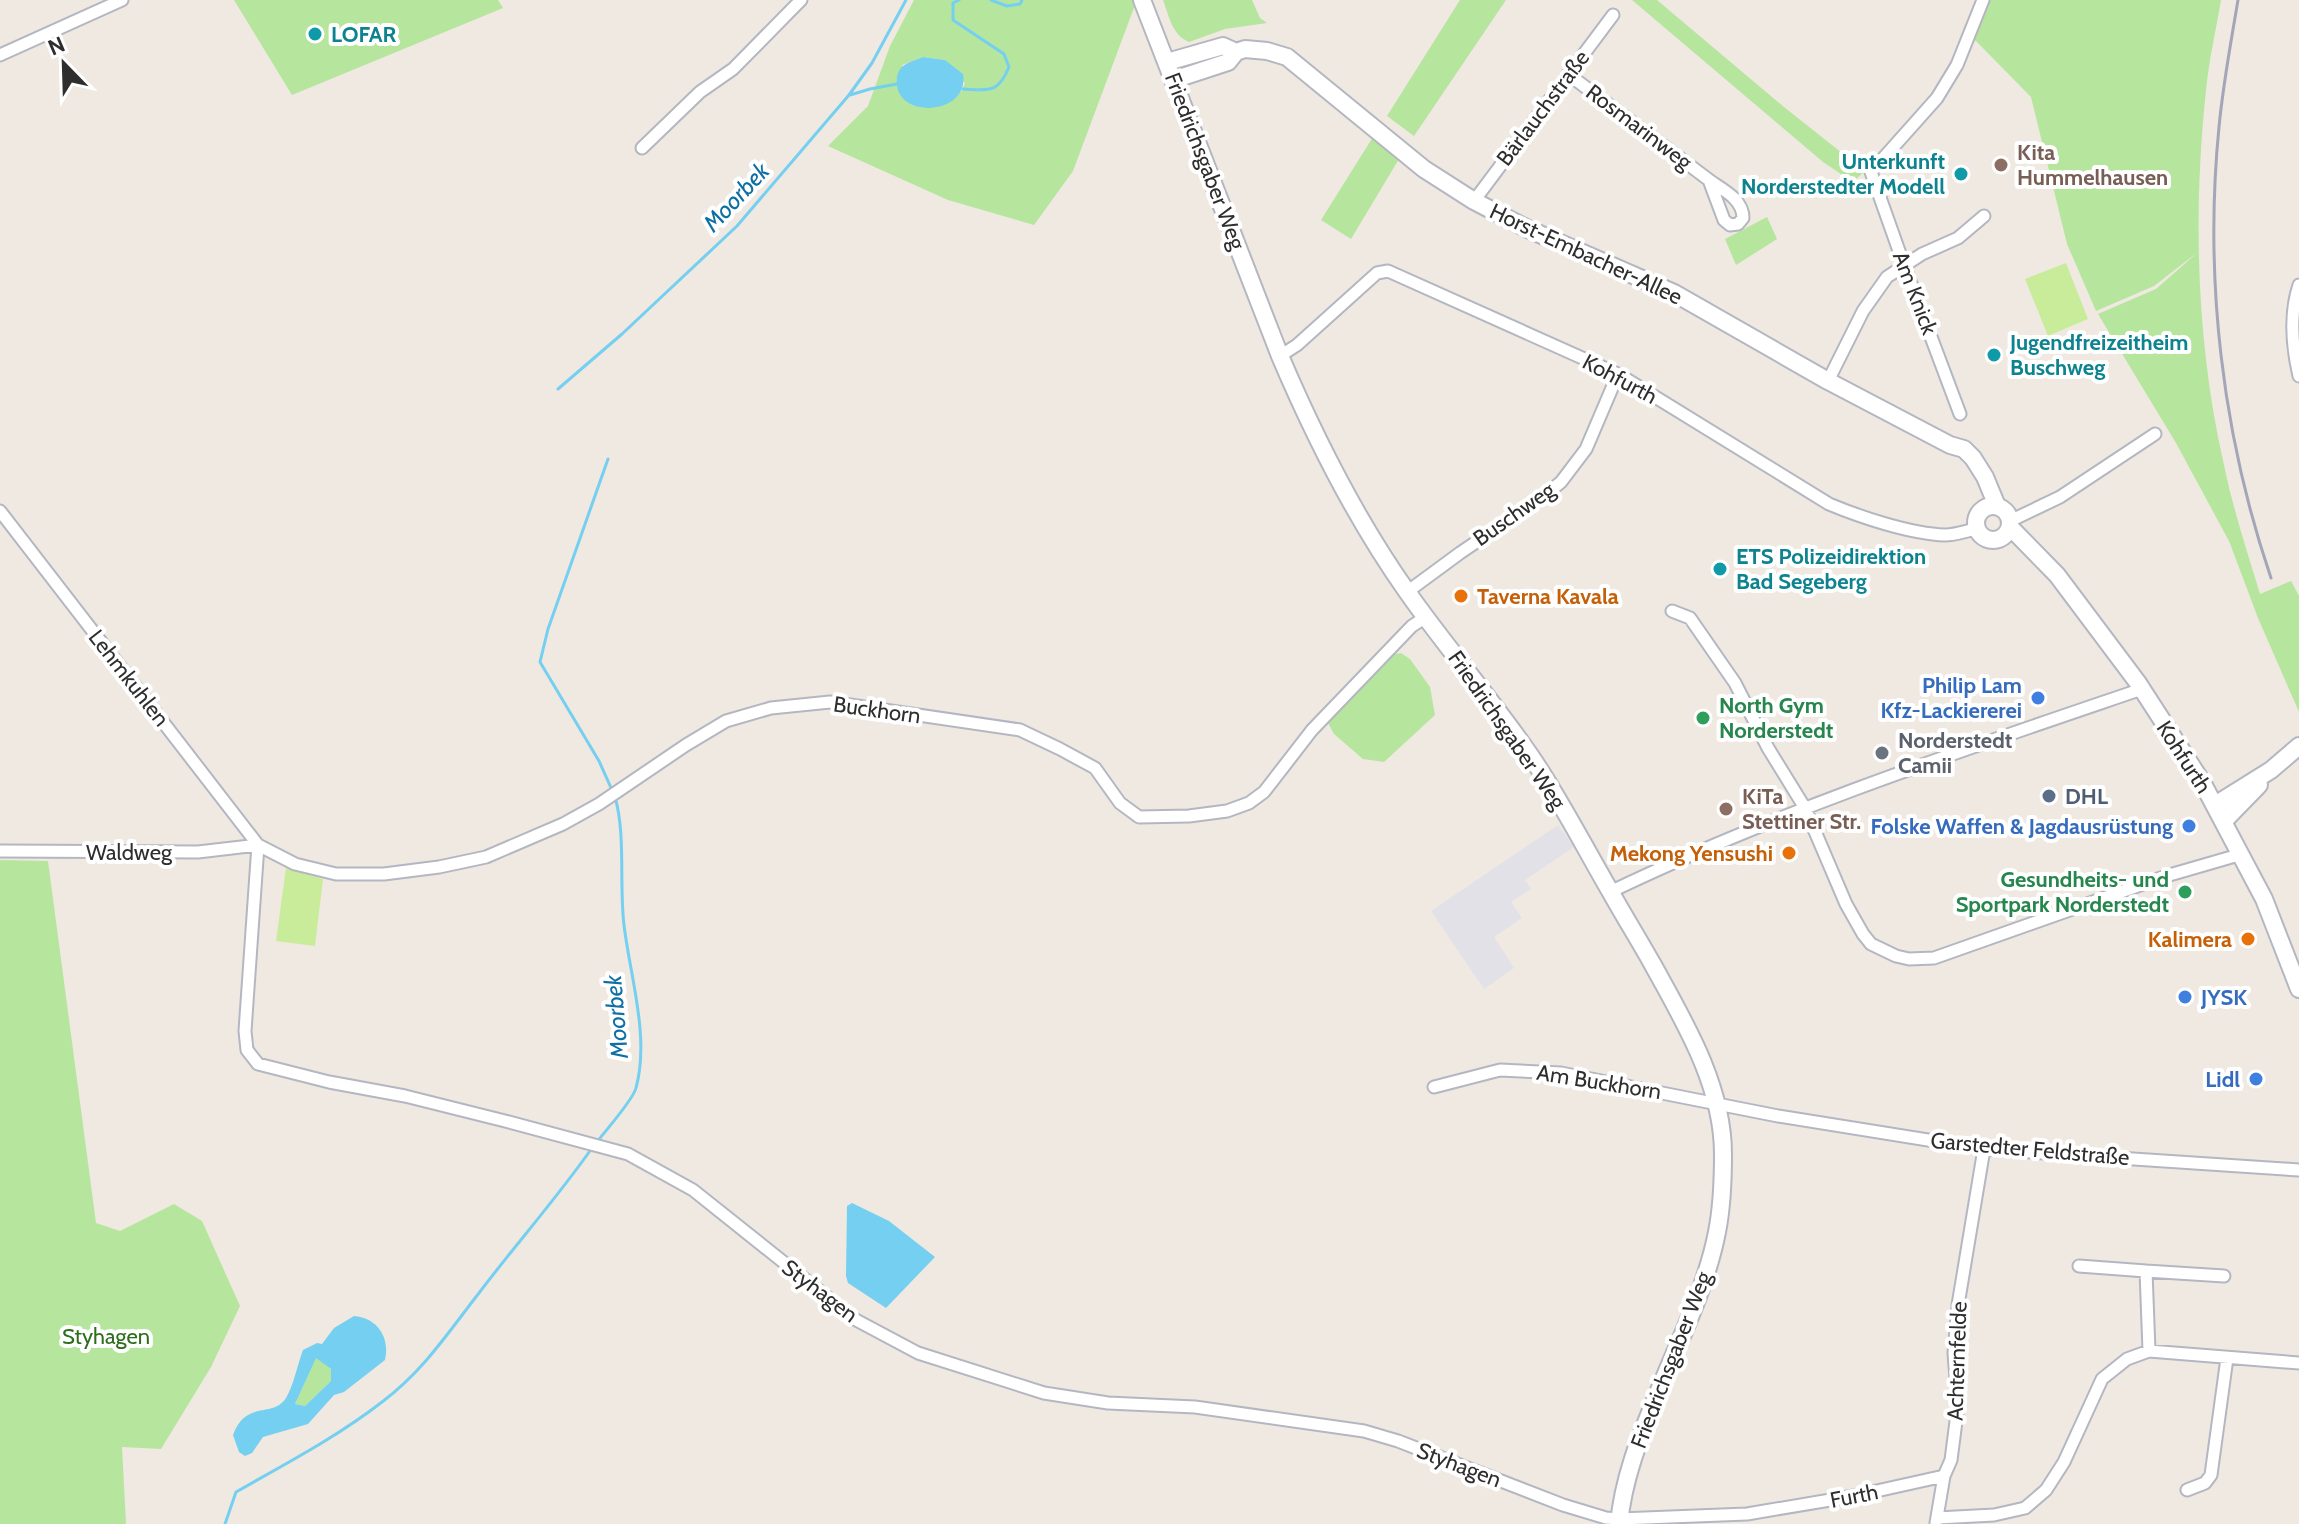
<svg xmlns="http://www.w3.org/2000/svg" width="2299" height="1524" viewBox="0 0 2299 1524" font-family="Cabin,sans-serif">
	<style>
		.industrial { fill: #e3e1e8 }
		.green { fill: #b6e59e; fill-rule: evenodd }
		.pitch { fill: #c9ec9a }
		.water { fill: #75cff0; fill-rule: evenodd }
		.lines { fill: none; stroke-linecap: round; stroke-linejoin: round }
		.stream { stroke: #75cff0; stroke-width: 3 }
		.street-casing { stroke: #b4b7c1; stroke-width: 15 }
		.secondary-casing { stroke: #b4b7c1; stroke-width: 20 }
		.street { stroke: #fff; stroke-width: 11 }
		.secondary { stroke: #fff; stroke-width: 16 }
		.rail { stroke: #a3a6b8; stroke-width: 3 }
		.culture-dot { fill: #0f9aa8; stroke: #fff; stroke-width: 3 }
		.education-dot { fill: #8d6e63; stroke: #fff; stroke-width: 3 }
		.food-dot { fill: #e8710a; stroke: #fff; stroke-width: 3 }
		.shop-dot { fill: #3f7fe0; stroke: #fff; stroke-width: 3 }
		.leisure-dot { fill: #2e9e5b; stroke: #fff; stroke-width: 3 }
		.worship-dot { fill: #6b7280; stroke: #fff; stroke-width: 3 }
		.service-dot { fill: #5c6f8a; stroke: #fff; stroke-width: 3 }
		.labels { text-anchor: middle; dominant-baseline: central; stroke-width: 8; stroke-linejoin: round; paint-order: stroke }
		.culture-label { font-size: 22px; font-weight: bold; fill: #0d838f; stroke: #fff; text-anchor: start }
		.street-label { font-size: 22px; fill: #2e2e2e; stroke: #fff }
		.education-label { font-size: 22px; font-weight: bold; fill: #785e54; stroke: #fff; text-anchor: start }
		.food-label { font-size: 22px; font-weight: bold; fill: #c56008; stroke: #fff; text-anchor: end }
		.shop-label { font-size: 22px; font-weight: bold; fill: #366cbe; stroke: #fff; text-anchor: end }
		.leisure-label { font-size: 22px; font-weight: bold; fill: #27864d; stroke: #fff; text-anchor: start }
		.worship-label { font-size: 22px; font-weight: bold; fill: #5b616d; stroke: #fff; text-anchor: start }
		.service-label { font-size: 22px; font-weight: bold; fill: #4e5e75; stroke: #fff; text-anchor: start }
		.park-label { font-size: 22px; fill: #2c6e1b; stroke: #fff }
		.water-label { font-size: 24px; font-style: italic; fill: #0d6fa3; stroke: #fff }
	</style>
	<rect width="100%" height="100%" fill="#efe9e1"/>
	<path class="industrial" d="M1558,825L1574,847L1525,880L1531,889L1511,902L1522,918L1494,937L1514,968L1484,989L1431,911Z"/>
	<path class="green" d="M234,0H498L503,8L292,95Z
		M914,0H1133L1135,5L1073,171L1034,225L948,200L828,146L868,106L890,46ZM923,57L945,60L965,83C958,103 942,107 923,107L902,65Z
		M1163,0H1252L1260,18L1267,23L1225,29L1189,42C1172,35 1169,16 1163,0Z
		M1460,0H1506L1414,136L1387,116Z
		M1632,0H1657L1784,107L1847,157L1868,168L1853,182L1823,162Z
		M1989,0H2221C2216,30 2209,60 2206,90C2193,214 2196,343 2224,465C2233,509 2247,551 2260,594L2291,581L2299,596V712L2258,618L2229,541L2176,443L2098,314L2156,289L2198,252L2154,286L2096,311L2067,244L2031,97L1974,39Z
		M1373,137L1399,159L1351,239L1321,220Z
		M1767,217L1777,239L1736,265L1725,239Z
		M1401,653L1410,659L1430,687L1435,715L1384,762L1363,759L1334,734L1327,721L1389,655Z
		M0,860L48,861L96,1223L120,1231L174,1204L202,1221L240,1306L211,1367L161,1449L122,1447L126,1524H0Z
		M316,1357L331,1369V1381L305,1406L295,1404Z"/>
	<path class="pitch" d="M2066,263L2088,319L2048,336L2025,279Z
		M286,868L323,879L315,946L276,941Z"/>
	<path class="water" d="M923,57L945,60L963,74C970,115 900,119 897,85C895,65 908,63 923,57Z
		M852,1203L889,1221L935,1257L886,1308L848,1283L846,1276L847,1206Z
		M354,1316C378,1318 390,1338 385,1360L344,1392L334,1395L308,1424L263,1437L252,1453L245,1456L239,1452L233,1435C246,1399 272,1419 286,1398C293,1387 298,1363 303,1350L317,1343L322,1344L334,1328ZM316,1358L331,1369V1381L305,1406L295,1404Z"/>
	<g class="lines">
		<path class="stream" d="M959,0L953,3V20L1004,54L1009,67C998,94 989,90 963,89
			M991,0L1007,6L1020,4L1022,0
			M850,95L870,89L897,84
			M558,389L622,334L737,226L849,95L872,63L906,0
			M608,459L548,629L540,662L599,761L612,790
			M597,1142C606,1130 633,1100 636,1088C650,1037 630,976 624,925C619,885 626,835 615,797
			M225,1524L236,1492C285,1464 337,1437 382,1402C424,1370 447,1334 479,1293C516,1244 557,1198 592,1148"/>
		<g class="street-casing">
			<path id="street" d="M0,55L122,0
				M1568,74L1709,180L1724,220L1730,225L1738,224L1743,218C1743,199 1723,190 1709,180
				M642,148L700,92L733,69L801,0
				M1474,201L1613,15
				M2299,285C2289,315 2292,346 2299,376
				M1280,356L1297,345L1377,273L1388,271L1618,374L1829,504C1860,517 1911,534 1945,535C1955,535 1966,531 1976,529
				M1828,381L1863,311L1887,277L1922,254L1958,238L1984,216
				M1960,414L1904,265L1871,172L1937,98L1957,65L1983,0
				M0,511L258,845L295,864L336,874H384L439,867L486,857L563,824L599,804L686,745L726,721L771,708L830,702L1020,730L1060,749L1095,768L1120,803L1139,817L1189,816L1227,811L1249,803L1264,792L1312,730L1412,626L1426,617
				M2010,521L2060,497L2155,434
				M1407,592L1460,553L1544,496L1561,482L1586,449L1618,374
				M1672,611L1690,618L1735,683L1768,748L1805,808L1846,904L1863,934L1871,944L1896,956L1909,959L1934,958L2166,876L2242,854
				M258,845L245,1031L247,1050L258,1064L329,1082L405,1096L505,1121L628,1154L693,1190L856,1320L918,1353L1044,1393L1108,1403L1195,1407L1364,1431L1398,1441L1563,1505L1606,1518L1619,1519L1747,1514L1854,1496L1944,1476
				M0,851L198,852L258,845
				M1610,892C1781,810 1963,750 2142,689
				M1434,1087L1500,1070L1561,1073L1778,1116L1984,1149L2299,1170
				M2079,1266L2146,1271
				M2149,1351L2146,1271L2224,1276
				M2187,1490L2205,1483L2211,1475L2227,1358
				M1937,1518L1994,1515L2025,1508L2046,1490L2064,1462L2102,1379L2127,1359L2149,1351L2299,1363
				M1936,1523L1944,1476L1951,1460L1958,1406L1954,1353L1958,1305L1984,1149"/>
		</g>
		<g class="secondary-casing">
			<path id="secondary" d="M1142,0L1280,356C1315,438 1356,520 1408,593C1448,650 1495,703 1534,761C1562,803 1585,848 1610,891C1624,916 1639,940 1653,965C1685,1023 1723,1086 1723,1154C1723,1180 1722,1207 1717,1232C1706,1289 1677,1345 1656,1398C1639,1439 1623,1480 1619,1524
				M1167,62L1223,46L1236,52L1245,49L1267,51L1287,57L1424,169L1474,201L1528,229L1674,293L1828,381L1950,445L1964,449L1973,458L1985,477L1997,506
				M1173,80L1228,62L1236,52
				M1976 523a17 17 0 1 1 34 0a17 17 0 1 1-34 0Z
				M2010,527L2057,575L2138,683L2202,782L2264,899L2299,989
				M2215,805L2271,770L2299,746
				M2224,821L2259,785"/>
		</g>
		<use href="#street" class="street"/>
		<use href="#secondary" class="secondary"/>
		<path class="rail" d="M2238,0C2231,42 2223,84 2219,127C2204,278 2222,434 2271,578"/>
	</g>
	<g class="culture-dot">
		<circle cx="315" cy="34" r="8"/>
		<circle cx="1961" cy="174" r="8"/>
		<circle cx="1994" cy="355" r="8"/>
		<circle cx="1720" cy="569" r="8"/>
	</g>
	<g class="education-dot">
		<circle cx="2001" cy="165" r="8"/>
		<circle cx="1726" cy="809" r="8"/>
	</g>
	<g class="food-dot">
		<circle cx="1461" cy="596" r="8"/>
		<circle cx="1789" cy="853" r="8"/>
		<circle cx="2248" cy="939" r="8"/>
	</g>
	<g class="shop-dot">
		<circle cx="2038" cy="698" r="8"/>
		<circle cx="2189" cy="826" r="8"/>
		<circle cx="2185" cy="997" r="8"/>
		<circle cx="2256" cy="1079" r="8"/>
	</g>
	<g class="leisure-dot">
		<circle cx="1703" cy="718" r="8"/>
		<circle cx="2185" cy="892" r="8"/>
	</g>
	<circle class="worship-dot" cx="1882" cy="753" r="8"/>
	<circle class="service-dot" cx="2049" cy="796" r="8"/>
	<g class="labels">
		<g class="culture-label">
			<text x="331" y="34">LOFAR</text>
			<text x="1945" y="161" text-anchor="end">Unterkunft<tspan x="1945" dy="25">Norderstedter Modell</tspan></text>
			<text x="2010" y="342">Jugendfreizeitheim<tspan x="2010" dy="25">Buschweg</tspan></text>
			<text x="1736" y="556">ETS Polizeidirektion<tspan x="1736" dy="25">Bad Segeberg</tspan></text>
		</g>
		<g class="street-label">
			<text transform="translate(1543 108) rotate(-53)">Bärlauchstraße</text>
			<text transform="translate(1639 127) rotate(37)">Rosmarinweg</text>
			<text transform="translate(1205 161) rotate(69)">Friedrichsgaber Weg</text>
			<text transform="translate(1586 254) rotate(25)">Horst-Embacher-Allee</text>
			<text transform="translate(1915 293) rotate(69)">Am Knick</text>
			<text transform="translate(1620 379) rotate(28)">Kohfurth</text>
			<text transform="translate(1514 514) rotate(-35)">Buschweg</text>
			<text transform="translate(129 678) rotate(52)">Lehmkuhlen</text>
			<text transform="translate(877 710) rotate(8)">Buckhorn</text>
			<text transform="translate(1507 730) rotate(55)">Friedrichsgaber Weg</text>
			<text transform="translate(2184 757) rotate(57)">Kohfurth</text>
			<text x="129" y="852">Waldweg</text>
			<text transform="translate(1599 1082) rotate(9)">Am Buckhorn</text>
			<text transform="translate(2030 1149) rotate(5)">Garstedter Feldstraße</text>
			<text transform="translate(820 1291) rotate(37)">Styhagen</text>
			<text transform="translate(1671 1360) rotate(-69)">Friedrichsgaber Weg</text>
			<text transform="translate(1957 1361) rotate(-88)">Achternfelde</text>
			<text transform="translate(1459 1465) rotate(21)">Styhagen</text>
			<text transform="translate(1854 1496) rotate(-11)">Furth</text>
		</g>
		<g class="education-label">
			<text x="2017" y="152">Kita<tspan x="2017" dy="25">Hummelhausen</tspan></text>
			<text x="1742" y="796">KiTa<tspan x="1742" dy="25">Stettiner Str.</tspan></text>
		</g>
		<g class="food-label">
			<text x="1477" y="596" text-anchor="start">Taverna Kavala</text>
			<text x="1773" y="853">Mekong Yensushi</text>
			<text x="2232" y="939">Kalimera</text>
		</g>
		<g class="shop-label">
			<text x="2022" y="685">Philip Lam<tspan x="2022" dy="25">Kfz-Lackiererei</tspan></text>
			<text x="2173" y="826">Folske Waffen &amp; Jagdausrüstung</text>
			<text x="2201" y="997" text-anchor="start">JYSK</text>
			<text x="2240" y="1079">Lidl</text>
		</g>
		<g class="leisure-label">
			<text x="1719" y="705">North Gym<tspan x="1719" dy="25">Norderstedt</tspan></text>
			<text x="2169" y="879" text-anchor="end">Gesundheits- und<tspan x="2169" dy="25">Sportpark Norderstedt</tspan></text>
		</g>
		<g class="worship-label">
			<text x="1898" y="740">Norderstedt<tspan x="1898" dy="25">Camii</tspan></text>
		</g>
		<g class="service-label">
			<text x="2065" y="796">DHL</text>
		</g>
		<g class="park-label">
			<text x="106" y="1336">Styhagen</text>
		</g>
		<g class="water-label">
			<text transform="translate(736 197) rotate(-47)">Moorbek</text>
			<text transform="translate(616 1017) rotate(-95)">Moorbek</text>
		</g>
	</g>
	<g transform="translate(64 64) rotate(337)" stroke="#ffffff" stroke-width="6" paint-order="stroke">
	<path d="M0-6L14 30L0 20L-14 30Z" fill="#2e2e2e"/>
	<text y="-12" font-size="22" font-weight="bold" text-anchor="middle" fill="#2e2e2e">N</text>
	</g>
</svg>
